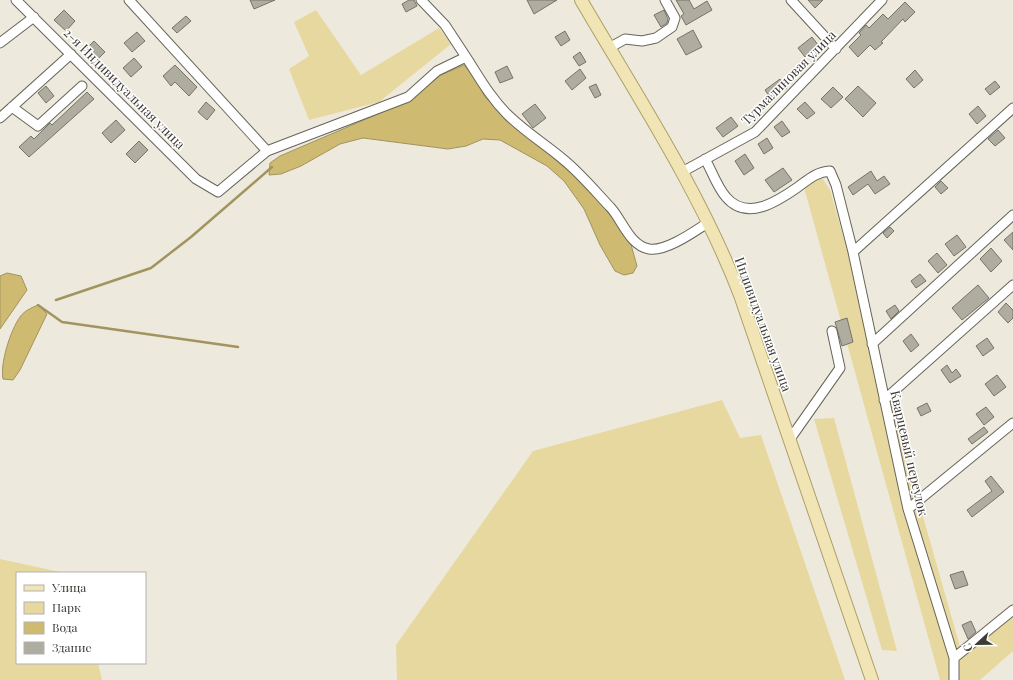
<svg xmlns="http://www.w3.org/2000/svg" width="1013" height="680" viewBox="0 0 1013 680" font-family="'Playfair Display',serif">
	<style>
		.green { fill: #e7d89f }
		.water { fill: #ceba71; stroke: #a2945f }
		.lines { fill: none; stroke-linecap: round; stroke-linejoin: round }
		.stream { stroke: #a2945f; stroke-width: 2.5 }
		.building { fill: #afaca0; stroke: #767368 }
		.minor-casing { stroke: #676459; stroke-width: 11 }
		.major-casing { stroke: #ad9e68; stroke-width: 14 }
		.minor { stroke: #fff; stroke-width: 9 }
		.major { stroke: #f2e5b5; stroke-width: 12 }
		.labels { text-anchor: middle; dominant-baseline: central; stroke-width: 3; stroke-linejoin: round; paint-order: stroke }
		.street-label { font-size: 13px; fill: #3d3b36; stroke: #fff }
	</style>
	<rect width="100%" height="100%" fill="#edeadd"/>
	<path class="green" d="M316,10L361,75L439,28L451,44L379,102L309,120L289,69L309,56L294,22Z
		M814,179H823L830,190L963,657L1013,617V651L980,680H940L805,191L806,184Z
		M722,400L740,438L761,435L845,680H397L396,645L533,451Z
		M834,418L897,651L882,650L814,419Z
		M0,559L65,573H17V663H98L102,680H0Z"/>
	<path class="water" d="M464,65L475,78L485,97L501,113L572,174L603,206L630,241L637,266L633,273L624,275L615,271L600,245L584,209L564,181L547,166L500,140L483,139L466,146L448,149L363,138L340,144L301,166L281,174L269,175L270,163L280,156L408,101L441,75Z
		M7,273L21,276L27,290L0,329V276Z
		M38,305L47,314L20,370L13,380L3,379C0,364 10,331 20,317C24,311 31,308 38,305Z"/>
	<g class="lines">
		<path class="stream" d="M56,300L151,268L191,237L272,167
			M38,305L62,322L238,347"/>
	</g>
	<path class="building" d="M250,0H275L254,9Z
		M409,0H414L417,6L406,12L402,4Z
		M527,0H557L534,14Z
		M676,0H689L694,9L707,1L712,10L686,25L681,16L684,14Z
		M808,0H823L815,8Z
		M905,2L915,12L905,22L903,19L881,42L883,43L875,50L870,45L858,57L849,47L861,35L859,33L866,25L869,28L883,14L888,19Z
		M64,10L75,21L66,31L54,20Z
		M664,10L668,19L667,23L661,27L654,15Z
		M186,16L191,21L177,33L172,28Z
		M693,30L702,47L686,55L677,39Z
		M565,31L570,40L561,46L555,37Z
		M137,32L145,41L132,52L124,43Z
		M812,37L819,46L805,57L798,48Z
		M94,41L105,52L97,60L86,49Z
		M580,52L586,62L579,66L573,57Z
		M134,58L142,67L131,77L123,68Z
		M175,65L197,87L189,96L175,82L171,86L163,76Z
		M507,66L513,78L500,83L495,72Z
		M580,69L586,78L572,90L565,81Z
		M915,70L923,80L914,88L906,79Z
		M780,79L787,88L771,99L765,90Z
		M995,81L1000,87L990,95L985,89Z
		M596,84L601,95L595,98L589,87Z
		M46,86L54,96L46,103L38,93Z
		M858,86L876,103L863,117L845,99Z
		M833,87L843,97L831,108L821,99Z
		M87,92L94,99L29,157L19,147L31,136L34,139L50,123L52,125Z
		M206,102L215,110L207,120L198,112Z
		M805,102L815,113L807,119L797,109Z
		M535,104L546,118L533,128L522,114Z
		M978,106L986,116L977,124L969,114Z
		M731,117L738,126L723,137L716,128Z
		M116,120L125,130L111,143L102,133Z
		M782,121L790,132L782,137L774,127Z
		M998,130L1005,138L995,146L988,139Z
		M767,138L773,148L764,154L758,144Z
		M139,141L148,150L135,163L126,154Z
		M745,154L754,168L744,175L735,161Z
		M783,168L792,180L774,192L765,180Z
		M871,171L877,181L884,176L890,184L875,194L868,184L853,195L848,187Z
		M941,181L948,188L941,194L935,187Z
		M890,227L894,231L887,238L883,233Z
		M1013,232V250L1004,240Z
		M957,235L966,247L954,256L945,244Z
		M991,248L1002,261L991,272L980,259Z
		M937,253L947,265L938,273L928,261Z
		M920,274L926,281L916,288L911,281Z
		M978,285L989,298L962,320L952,308Z
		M1006,303L1013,310V318L1008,323L998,312Z
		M895,305L899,311L891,319L886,311Z
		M847,318L853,342L842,346L835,322Z
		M911,334L919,345L911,352L903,341Z
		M987,338L994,348L983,356L976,346Z
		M947,365L952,373L956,369L961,376L950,383L941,370Z
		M997,375L1006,387L994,396L985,384Z
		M927,403L931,411L921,416L917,408Z
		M986,407L994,417L984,425L976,414Z
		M984,427L988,432L972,444L968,439Z
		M991,476L1004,492L972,517L967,510L992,491L985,481Z
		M963,571L968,585L955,589L950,575Z
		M971,621L976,632L968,639L962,625Z"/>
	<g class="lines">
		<g class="minor-casing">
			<path id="minor" d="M16,0L196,179L218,192L267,151L408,97L437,71L466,57C479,77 490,97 507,114C524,131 545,144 564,160C581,174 595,191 611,208C622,220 630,246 649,249C666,252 695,231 709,222
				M129,0L267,151
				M421,0L445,25L466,57
				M791,0L836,49
				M0,43L34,17
				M609,48L625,39L642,41L656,38L672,27L675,18L665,0
				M12,107L38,126L82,86
				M0,118L71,54
				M705,159C712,171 717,187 726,197C747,222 778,201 798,187C809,179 816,172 830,171L836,185L853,252L908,509L954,658
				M682,172L755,132L882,0
				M853,252L1013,108
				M872,344L1013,215
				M884,400L1013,285
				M790,439L840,368L832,331
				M908,509L1013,423
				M954,680V658L1013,610"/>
		</g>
		<g class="major-casing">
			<path id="major" d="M581,0C637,96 700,191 740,295L872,680"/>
		</g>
		<use href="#minor" class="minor"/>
		<use href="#major" class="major"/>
	</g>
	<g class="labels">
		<g class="street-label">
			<text transform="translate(788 77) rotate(-45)">Турмалиновая улица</text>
			<text transform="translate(125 88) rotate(45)">2-я Индивидуальная улица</text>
			<text transform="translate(764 324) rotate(70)">Индивидуальная улица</text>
			<text transform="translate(910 453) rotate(77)">Кварцевый переулок</text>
		</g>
	</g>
	<rect x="16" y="572" width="130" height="92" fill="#ffffff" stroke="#b1b1af"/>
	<rect x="24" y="585" width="20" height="6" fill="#f2e5b5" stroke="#b1b1af"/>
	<text x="52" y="592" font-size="12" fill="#3d3b36">Улица</text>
	<rect x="24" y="602" width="20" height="12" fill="#e7d89f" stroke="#b1b1af"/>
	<text x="52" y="612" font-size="12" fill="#3d3b36">Парк</text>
	<rect x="24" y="622" width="20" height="12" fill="#ceba71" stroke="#b1b1af"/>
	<text x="52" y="632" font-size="12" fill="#3d3b36">Вода</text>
	<rect x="24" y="642" width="20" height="12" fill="#afaca0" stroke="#b1b1af"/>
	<text x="52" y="652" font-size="12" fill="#3d3b36">Здание</text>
	<g transform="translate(977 644) rotate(248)" stroke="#ffffff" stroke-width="3" paint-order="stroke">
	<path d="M0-3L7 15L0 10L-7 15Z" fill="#3d3b36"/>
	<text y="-6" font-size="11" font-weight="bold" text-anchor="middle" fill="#3d3b36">С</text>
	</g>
</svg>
